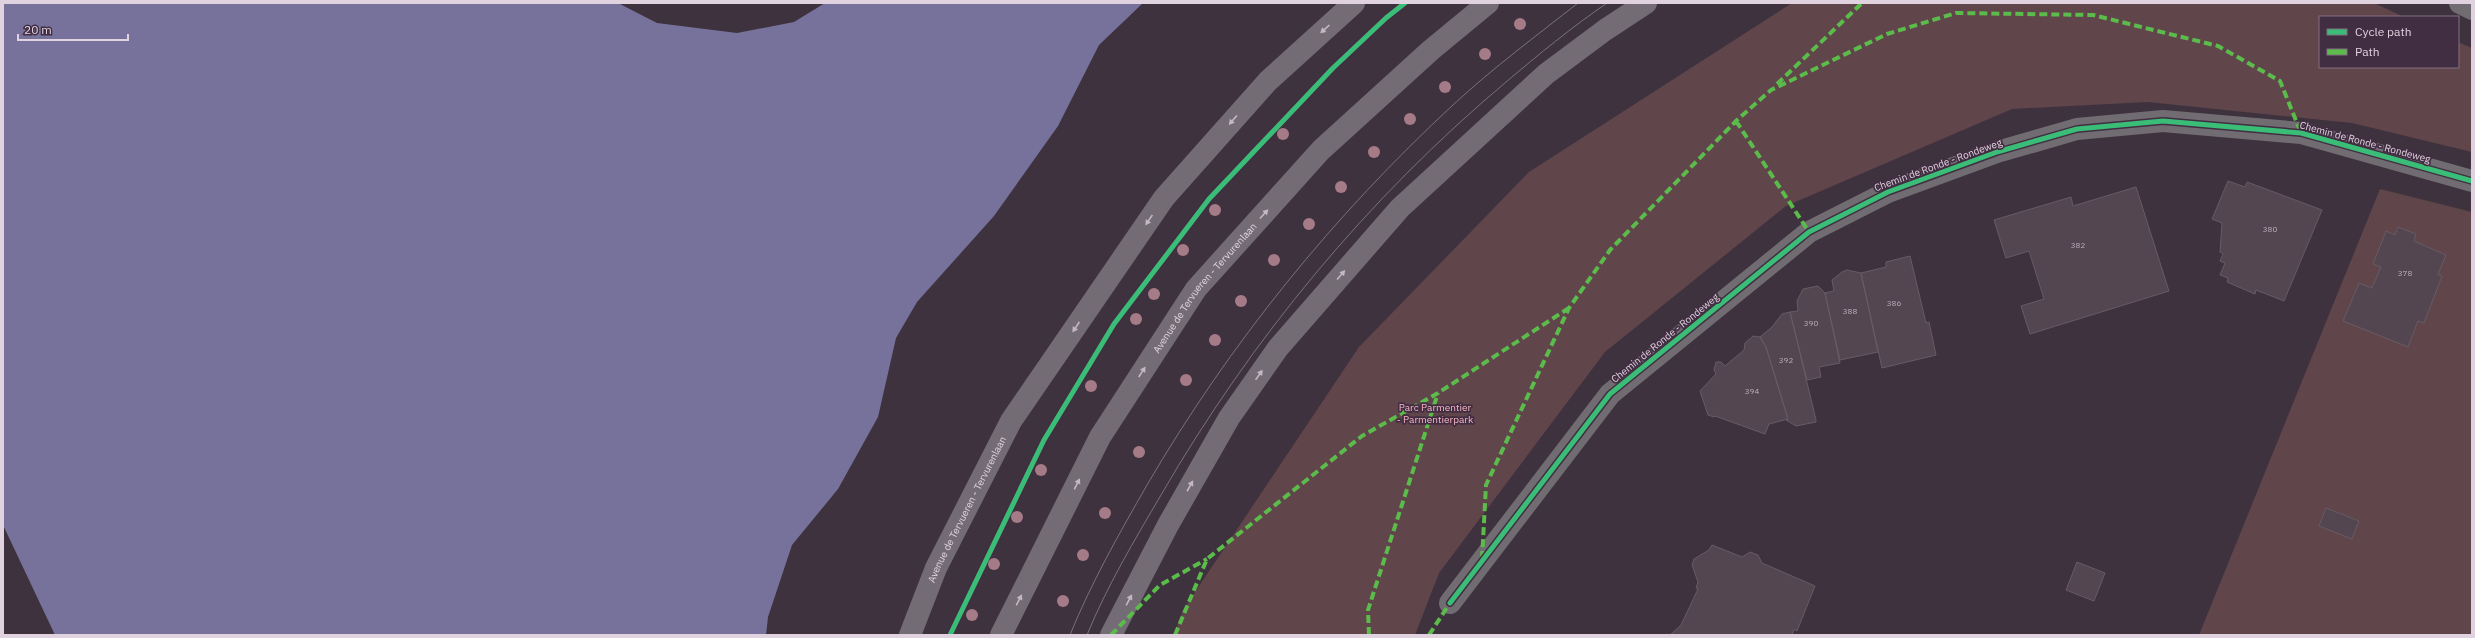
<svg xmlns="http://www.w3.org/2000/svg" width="2475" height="638" viewBox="0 0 2475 638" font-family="'IBM Plex Sans',sans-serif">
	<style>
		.green { fill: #60454b }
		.water { fill: #77729c }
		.building { fill: #544650; stroke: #675b64 }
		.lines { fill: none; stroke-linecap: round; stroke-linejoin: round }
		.minor { stroke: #716c72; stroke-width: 22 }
		.major { stroke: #736c74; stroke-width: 22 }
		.tram { stroke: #787279; stroke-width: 1 }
		.quiet { stroke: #5cbc4b; stroke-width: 4; stroke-dasharray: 8 4; stroke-linecap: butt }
		.cycleway-casing { stroke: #422e42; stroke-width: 8 }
		.cycleway { stroke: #3abd76; stroke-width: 5 }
		.tree { fill: #a57b87 }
		.oneway { fill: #c5b8c4 }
		.labels { text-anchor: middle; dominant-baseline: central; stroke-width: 3.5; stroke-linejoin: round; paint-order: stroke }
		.number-label { font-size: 8px; fill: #bdafbb }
		.street-label { font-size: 10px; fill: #e0d2df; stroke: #422e42 }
		.park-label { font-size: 10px; fill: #f9b6c3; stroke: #422e42 }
	</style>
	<rect width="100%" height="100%" fill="#3e323e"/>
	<path class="green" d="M1792,3H2374L2404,17H2320V67H2458V42L2472,48V152L2352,123L2148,102L2012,109L1786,206L1605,352L1439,573L1415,635H1174L1183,610L1359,347L1529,172Z
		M2380,189L2472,212V635H2199Z"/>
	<path class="water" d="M3,3H618L657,23L737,33L794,22L825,3H1143L1099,45L1058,126L994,216L917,302L896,338L878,417L838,489L792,545L768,617L766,635H55L3,525Z"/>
	<path class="building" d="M2228,181L2245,187L2247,182L2322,210L2284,301L2256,290L2255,294L2227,282L2228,278L2220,275L2225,263L2220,261L2223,254L2220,252L2222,223L2212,219Z
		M2136,187L2169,291L2030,334L2021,306L2044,299L2029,251L2006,258L1994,220L2071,197L2073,206Z
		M2398,227L2416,234L2414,241L2446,255L2438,274L2442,276L2424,323L2418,321L2408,347L2343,321L2359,283L2372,288L2381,267L2373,264L2386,231L2395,235Z
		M1910,256L1926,323L1929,322L1936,355L1882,368L1861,273L1886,267V262Z
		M1847,270L1861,273L1878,352L1840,360L1825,293L1834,291L1832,280L1842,272Z
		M1818,286L1825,293L1840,363L1819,367L1821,377L1807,380L1790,312L1798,311L1797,301L1803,289Z
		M1790,312L1816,420V422L1796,426L1786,420L1788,419L1766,347L1760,337L1772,327L1782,314Z
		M1753,336L1760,337L1766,347L1788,419L1769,424L1765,434L1715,416L1714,417L1708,415L1700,391L1716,374L1714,370L1716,362H1721L1725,366L1744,350L1745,343Z
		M2326,508L2359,521L2352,539L2319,526Z
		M1712,545L1742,557L1750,552L1758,555L1762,563L1815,586L1797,631L1794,629L1792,635H1670L1681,625L1698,589L1696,588L1698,582L1692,565L1694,559L1709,550Z
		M2077,562L2105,573L2094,601L2066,590Z"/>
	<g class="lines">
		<path class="minor" d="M2460,3L2472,9
			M1450,603L1610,394L1809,232L1888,192L1997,152L2077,129L2163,121L2301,133L2472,181"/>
		<g class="major">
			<path id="s1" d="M910,635L936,568L1011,421L1164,198L1268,81L1354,3"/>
			<path id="s2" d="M1001,635L1100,437L1196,289L1321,150L1431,50L1488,3"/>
			<path d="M1111,635L1168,525L1229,418L1278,348L1400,208L1546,74L1605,30L1646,3"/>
		</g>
		<path class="tram" d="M1070,635C1091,583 1119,534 1147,485C1230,343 1333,216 1454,104C1493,68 1536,36 1578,3
			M1087,635C1107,586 1134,541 1161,495C1252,338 1367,199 1506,82C1538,55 1572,27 1607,3"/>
		<path class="quiet" d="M1777,84L1862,3
			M1736,121L1809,232
			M1482,559L1486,485L1569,308L1610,250L1736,121L1771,90L1887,34L1956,13L2093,15L2218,46L2280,81L2301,133
			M1111,635L1160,585L1207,559
			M1175,635L1207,559L1362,436L1438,393L1569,308
			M1369,635L1368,610L1438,393
			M1429,635L1450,603"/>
		<g class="cycleway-casing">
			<path id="cycleway" d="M1450,603L1610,394L1809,232L1888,192L1997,152L2077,129L2163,121L2301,133L2472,181
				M950,635L1044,440L1114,324L1209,199L1333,68L1386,18L1405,3"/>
		</g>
		<use href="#cycleway" class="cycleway"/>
	</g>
	<g class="tree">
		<circle cx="1520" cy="24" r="6"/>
		<circle cx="1485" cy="54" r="6"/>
		<circle cx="1445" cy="87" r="6"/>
		<circle cx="1410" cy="119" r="6"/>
		<circle cx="1283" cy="134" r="6"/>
		<circle cx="1374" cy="152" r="6"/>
		<circle cx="1341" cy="187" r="6"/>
		<circle cx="1215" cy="210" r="6"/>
		<circle cx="1309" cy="224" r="6"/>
		<circle cx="1183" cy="250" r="6"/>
		<circle cx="1274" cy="260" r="6"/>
		<circle cx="1154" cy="294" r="6"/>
		<circle cx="1241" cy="301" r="6"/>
		<circle cx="1136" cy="319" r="6"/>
		<circle cx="1215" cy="340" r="6"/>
		<circle cx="1186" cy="380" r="6"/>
		<circle cx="1091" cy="386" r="6"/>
		<circle cx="1139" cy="452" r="6"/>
		<circle cx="1041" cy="470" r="6"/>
		<circle cx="1105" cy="513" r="6"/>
		<circle cx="1017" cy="517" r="6"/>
		<circle cx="1083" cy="555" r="6"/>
		<circle cx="994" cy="564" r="6"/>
		<circle cx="1063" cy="601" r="6"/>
		<circle cx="972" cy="615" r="6"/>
	</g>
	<defs><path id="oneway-solid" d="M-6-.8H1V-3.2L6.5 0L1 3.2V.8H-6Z"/></defs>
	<g class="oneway">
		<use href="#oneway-solid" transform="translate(1325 29) rotate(138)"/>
		<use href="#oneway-solid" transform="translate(1233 120) rotate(131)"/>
		<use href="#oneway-solid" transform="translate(1264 214) rotate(-48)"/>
		<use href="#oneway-solid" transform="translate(1149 220) rotate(124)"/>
		<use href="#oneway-solid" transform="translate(1341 275) rotate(-49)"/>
		<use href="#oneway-solid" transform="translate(1076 327) rotate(124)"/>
		<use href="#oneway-solid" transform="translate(1142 372) rotate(-57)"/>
		<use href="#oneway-solid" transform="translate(1259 375) rotate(-55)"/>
		<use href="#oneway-solid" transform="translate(1077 484) rotate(-63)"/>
		<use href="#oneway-solid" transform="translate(1190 486) rotate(-61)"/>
		<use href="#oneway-solid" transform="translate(1019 600) rotate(-63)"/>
		<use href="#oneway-solid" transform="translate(1129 600) rotate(-62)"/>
	</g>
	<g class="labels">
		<g class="number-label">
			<text x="2270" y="229">380</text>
			<text x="2078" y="245">382</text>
			<text x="2405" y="273">378</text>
			<text x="1894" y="303">386</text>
			<text x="1850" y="311">388</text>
			<text x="1811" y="323">390</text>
			<text x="1786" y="360">392</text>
			<text x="1752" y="391">394</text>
		</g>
		<g class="street-label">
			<text transform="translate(2365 142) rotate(15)">Chemin de Ronde - Rondeweg</text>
			<text transform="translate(1938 165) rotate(-20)">Chemin de Ronde - Rondeweg</text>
			<text stroke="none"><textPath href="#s2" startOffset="404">Avenue de Tervueren - Tervurenlaan</textPath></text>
			<text transform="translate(1665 338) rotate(-39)">Chemin de Ronde - Rondeweg</text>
			<text stroke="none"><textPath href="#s1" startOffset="138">Avenue de Tervueren - Tervurenlaan</textPath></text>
		</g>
		<g class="park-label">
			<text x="1435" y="407">Parc Parmentier<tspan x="1435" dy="12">- Parmentierpark</tspan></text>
		</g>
	</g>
	<rect width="2475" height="638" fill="none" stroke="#e0d2df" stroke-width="8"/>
	<rect x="2319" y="16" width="140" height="52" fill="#422e42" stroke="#817081"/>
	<rect x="2327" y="29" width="20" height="6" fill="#3abd76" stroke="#817081"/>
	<text x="2355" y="36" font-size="12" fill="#e0d2df">Cycle path</text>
	<rect x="2327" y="49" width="20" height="6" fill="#5cbc4b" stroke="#817081"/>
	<text x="2355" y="56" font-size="12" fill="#e0d2df">Path</text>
	<path d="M18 34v6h110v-6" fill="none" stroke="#e0d2df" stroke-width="2"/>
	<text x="24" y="34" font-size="12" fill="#e0d2df" stroke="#422e42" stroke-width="3" paint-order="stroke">20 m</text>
</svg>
